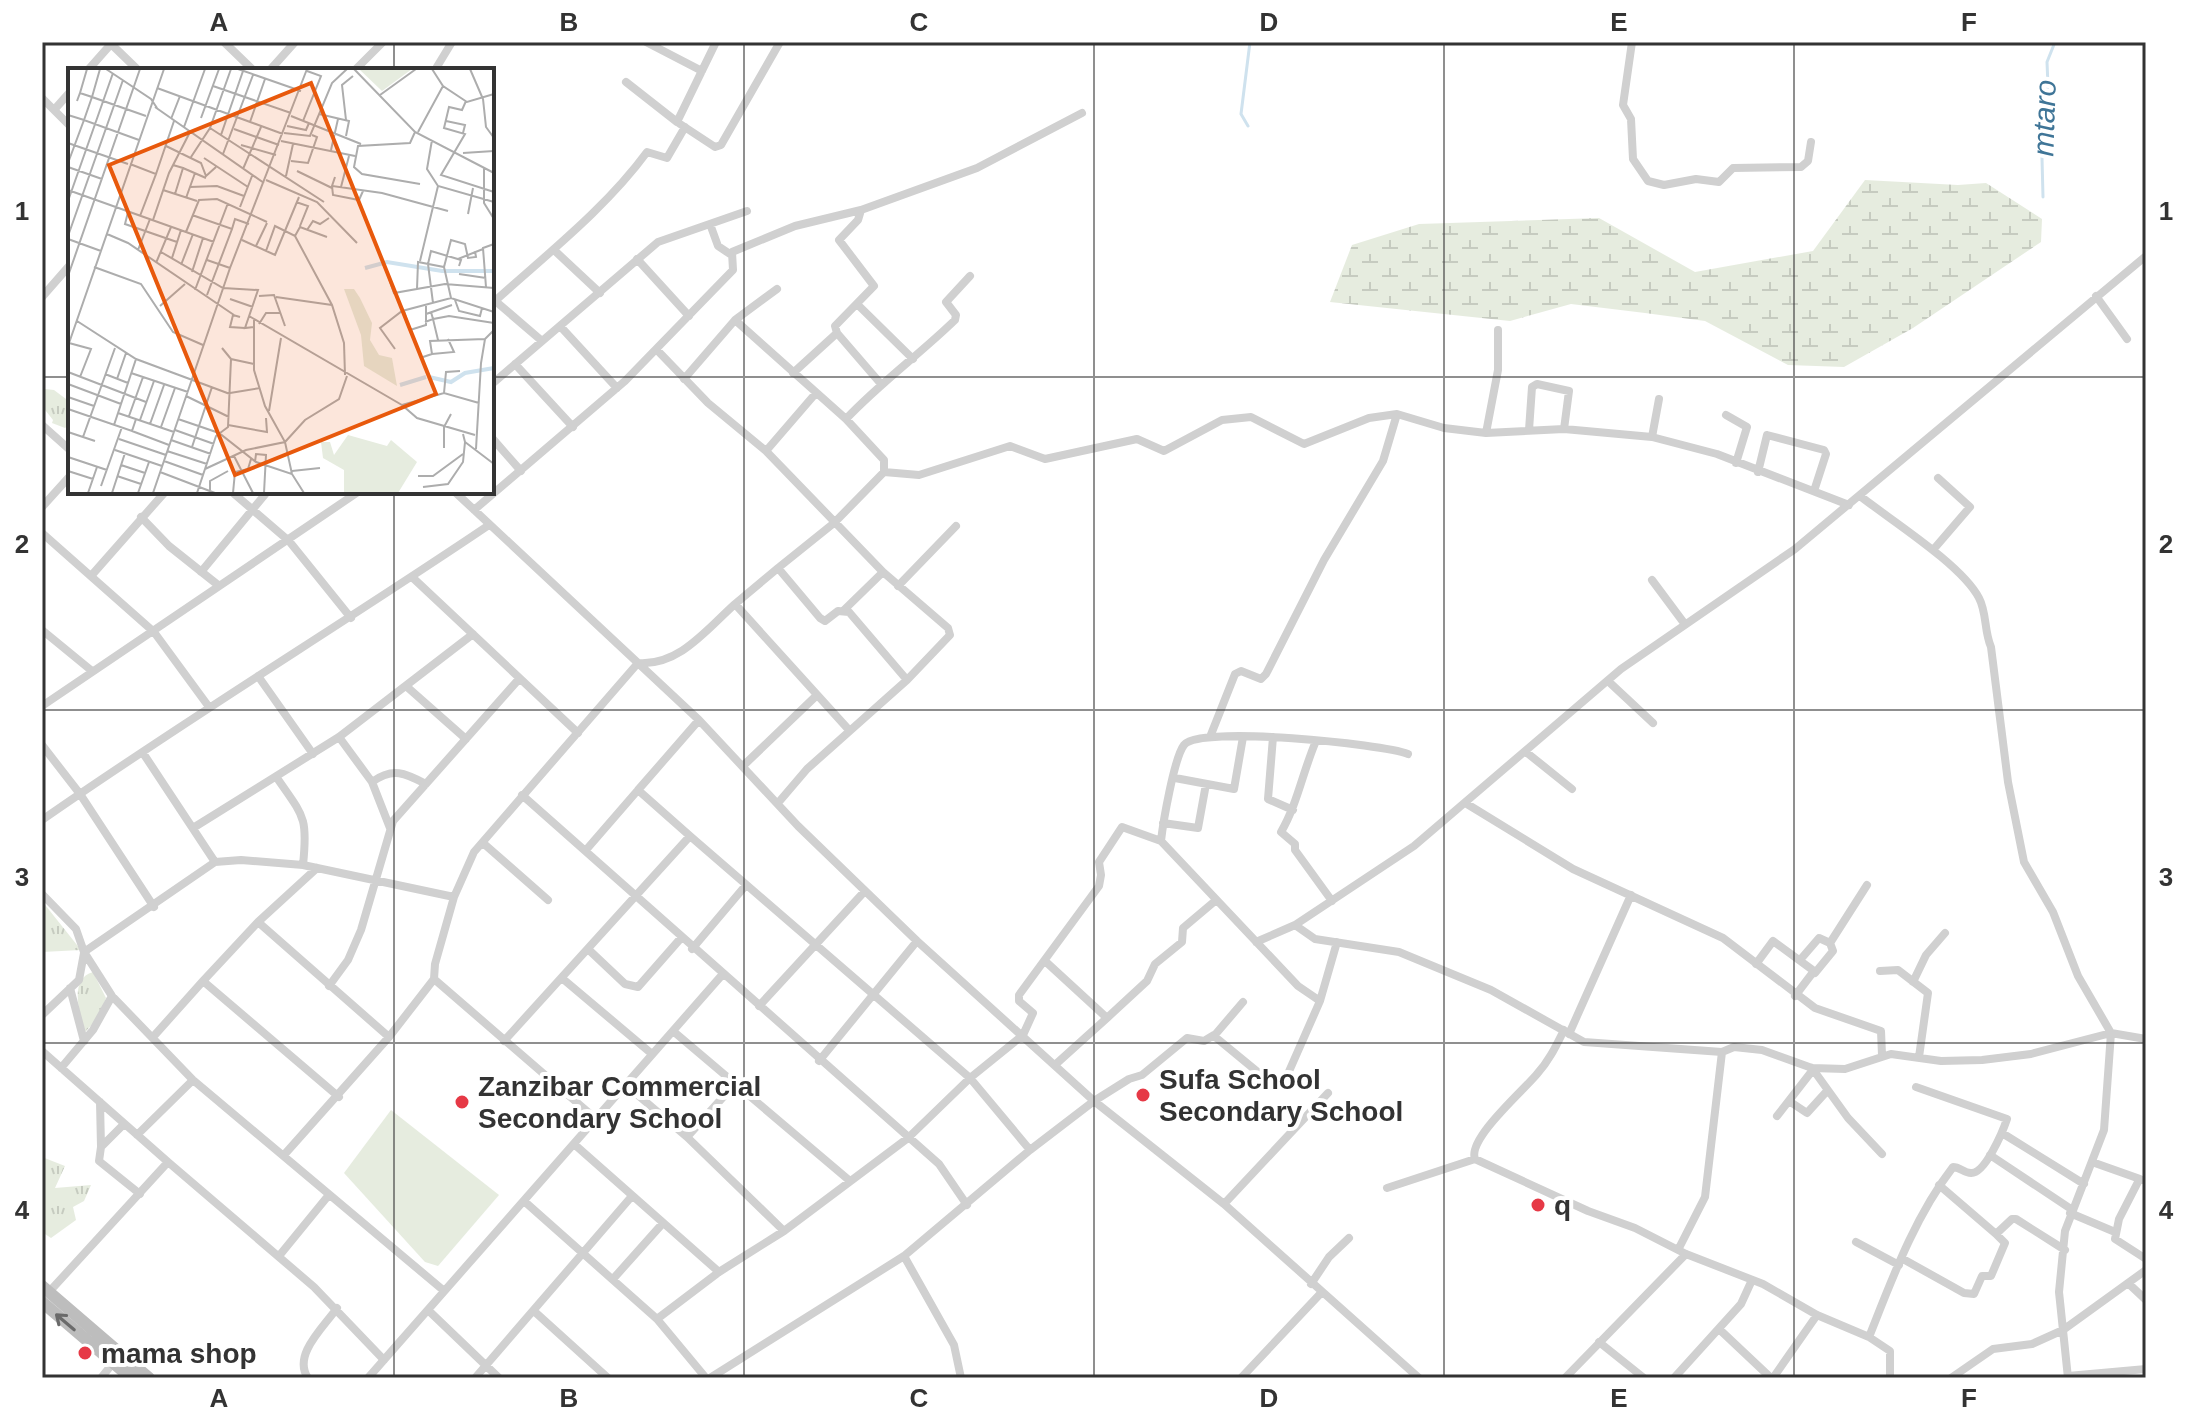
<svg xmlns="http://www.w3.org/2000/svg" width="2188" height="1420" viewBox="0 0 2188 1420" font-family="Helvetica,sans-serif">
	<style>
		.grass { fill: url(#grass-tufts) }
		.wetland { fill: url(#wetland-marsh) }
		.garden { fill: #e6ecdf }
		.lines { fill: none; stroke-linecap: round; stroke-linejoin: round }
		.stream { stroke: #cfe2ee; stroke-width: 3 }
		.minor { stroke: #d0d0d0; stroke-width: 8 }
		.secondary { stroke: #bdbdbd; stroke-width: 12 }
		.oneway { stroke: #6a6a6a }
		.grid { fill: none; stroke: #333; stroke-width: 2; stroke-opacity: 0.55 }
		.poi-dot { fill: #e63946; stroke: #fff; stroke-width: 3 }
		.labels { text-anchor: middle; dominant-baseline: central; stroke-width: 8; stroke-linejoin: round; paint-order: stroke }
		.poi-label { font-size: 28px; font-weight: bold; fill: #333; stroke: #fff; text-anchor: start }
		.water-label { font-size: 30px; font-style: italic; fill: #3f7597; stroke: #fff }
		.inset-river { fill: none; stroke: #cfe2ee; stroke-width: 4 }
		.inset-road { fill: none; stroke: #adadad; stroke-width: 2 }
		.view { fill: #e8590c; fill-opacity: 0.15; stroke: #e8590c; stroke-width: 4 }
		.inset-edge { fill: none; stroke: #333; stroke-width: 4 }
		.neatline { fill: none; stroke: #333; stroke-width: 3 }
		.grid-label { font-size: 26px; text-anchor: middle; font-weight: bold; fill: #333 }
	</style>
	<defs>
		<pattern id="grass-tufts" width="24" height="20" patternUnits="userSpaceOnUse" patternTransform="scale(2)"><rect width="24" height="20" fill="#e6ecdf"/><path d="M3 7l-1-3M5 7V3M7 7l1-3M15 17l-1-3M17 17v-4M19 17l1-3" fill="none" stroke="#c6cbc0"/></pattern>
		<pattern id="wetland-marsh" width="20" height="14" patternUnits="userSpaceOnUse" patternTransform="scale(2)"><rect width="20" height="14" fill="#e6ecdf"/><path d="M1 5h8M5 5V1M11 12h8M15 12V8" fill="none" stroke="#c6cbc0"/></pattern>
	</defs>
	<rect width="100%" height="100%" fill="#fff"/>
	<path class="grass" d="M45,389L54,390L70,402V424L65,428L52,423L53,420L42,406Z
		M42,901L81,950L42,952Z
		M93,972L106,998L99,1017L85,1032C80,1015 68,979 93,972Z
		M42,1157L65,1166L55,1188L91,1185L84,1201L73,1207L76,1220L51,1238L42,1232Z"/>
	<path class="wetland" d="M1865,180L1958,185L1986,183L2042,219L2041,242L1913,328L1844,367L1788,365L1705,321L1645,313L1571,304L1510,321L1330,302L1352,245L1419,224L1599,218L1695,272L1813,251Z"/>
	<path class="garden" d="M391,1110L499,1195L438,1266L425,1262L344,1173Z"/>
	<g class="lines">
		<path class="stream" d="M1248,126L1241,114L1250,42
			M2043,197L2041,119L2048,86L2047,62L2055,42"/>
		<path class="minor" d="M109,42L138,70
			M224,42L253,70
			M646,42L702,71
			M1632,42L1623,105L1631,119L1633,159L1648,181L1664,185L1696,179L1719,182L1733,168L1801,167L1808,161L1811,142
			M88,70L111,44
			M270,70L295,42
			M355,70L383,42
			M435,70L452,42
			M626,82L677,122L716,42
			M42,98L70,126
			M54,110L70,92
			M677,122L715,147L721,145L780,42
			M492,132V138
			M861,210L858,220L839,240L874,286L835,326L837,333L881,384
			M710,224L718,246L730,254
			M554,250L600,293
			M637,259L689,316
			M2096,296L2127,339
			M42,297L70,265
			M493,299L542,341
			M495,301C547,254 606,208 647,152L667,158L685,127
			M857,304L913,359
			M735,320L777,289
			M560,326L617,388
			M657,350L708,403L766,451L883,572L948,628L950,635L907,680L807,769L778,803
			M515,364L573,427
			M793,373L837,333
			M684,379L735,320L846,419
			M492,384L658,242L747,211
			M1726,415L1747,427L1736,463
			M42,425L70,450
			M1529,430L1532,387L1537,384L1569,391L1564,429
			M1486,433L1498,370V330
			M1652,437L1659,399
			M492,438L521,471
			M766,451L816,393
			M884,472L919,475L1010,446L1045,459L1137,439L1164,451L1222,420L1251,417L1304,444L1369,418L1397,414L1444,428L1486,433L1564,429L1652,437L1717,454L1849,505
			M1758,472L1767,435L1824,450L1826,454L1814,491
			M232,492L289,541L351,618
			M455,492L699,720L798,826L917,941L1094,1101L1224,1204L1419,1378
			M1860,496C1892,521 1962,565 1979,598C1987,613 1984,631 1991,647L2008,782L2024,862L2053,912L2078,976L2111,1033L2104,1130L2065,1231L2059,1292L2068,1378
			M42,507L70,476
			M474,510L625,381L733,270L732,252L795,226L861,210L977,168L1082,113
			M141,517L169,546L218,585
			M42,533L154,632L209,707
			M1933,550L1970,507L1938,478
			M778,568L735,604L849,730
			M201,572L267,492
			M91,576L165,492
			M412,577L578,733
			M1652,580L1684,623
			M898,586L956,526
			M844,610L883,572
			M42,630L92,671
			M638,663C679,666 706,630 735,604
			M258,676L313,754
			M907,680L849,612L838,611L825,621L820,618L778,568L834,523L884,472V460L846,419C880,383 920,354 955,320L956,315L946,302L970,276
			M1608,681L1653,723
			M406,686L466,739
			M42,706L358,492
			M339,737L372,782L390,828
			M1210,737L1235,674L1241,671L1261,679L1266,674L1324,560L1383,461L1397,414
			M1273,737L1268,799L1293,810
			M1316,741C1303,771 1297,805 1281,832L1295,844V850L1332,901
			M42,745L80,794L154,907
			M1526,752L1572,789
			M143,753L215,862
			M743,766L816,696
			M1175,778L1234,789L1243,737
			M372,782C393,767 405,773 426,784
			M522,795L939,1164L967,1205
			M1467,804L1573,869L1723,938L1815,1008L1881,1031L1882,1055
			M42,820C188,718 341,625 489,525
			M1163,823L1198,828L1206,784
			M193,828L339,737L473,634
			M690,836L970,1078L1030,1150
			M1161,841C1163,823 1174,758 1184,745C1200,725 1382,744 1408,754
			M483,843L548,900
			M586,850L638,790
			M303,865L454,897
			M42,894L76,929L84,952L112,996L193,1080L443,1290
			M258,922L389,1037
			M1295,925L1315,939L1399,952L1491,990L1584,1042L1722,1052L1734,1047L1762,1050L1812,1068L1845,1069L1891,1054L1941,1061L1982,1060L2031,1054L2111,1033L2146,1039
			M1256,942L1295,925L1414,846L1621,669L1795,549L2146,256
			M692,949L746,885
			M589,950L625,984L638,987L681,938
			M84,952L215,862L241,860L303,865C308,817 304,817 277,778
			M1800,960L1819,938L1830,943
			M1045,961L1107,1018L1056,1064
			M1756,964L1773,941L1814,971L1795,996
			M1880,971L1898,970L1928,993L1919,1057
			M1815,973L1833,951L1830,943L1867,885
			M563,979L652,1054
			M203,981L258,922L317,868
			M1913,982L1926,955L1945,933
			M329,986L348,960L361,930L393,821L519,679
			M70,988L84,1041
			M1243,1002L1214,1036L1276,1087L1283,1085L1320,1001
			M759,1006L864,892
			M42,1015L79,980L84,953
			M1107,1018L1147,981L1155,964L1182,942L1183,928L1215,901
			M673,1031L850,1181
			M1569,1034L1631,895
			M153,1037L203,981L339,1097
			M504,1041L690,836L638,790L699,720
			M42,1051L168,1162
			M819,1061L917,941
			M61,1068L93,1030L112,996
			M1812,1068L1848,1118L1882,1154
			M626,1085L687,1137L784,1231
			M1789,1101L1807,1113L1827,1091
			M100,1102L101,1147
			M1777,1116L1812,1071
			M596,1119L434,979L435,964L454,897L474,852L638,663
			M124,1124L101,1147L99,1161L140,1194
			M2002,1133L2084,1184
			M137,1135L193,1080
			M687,1137L734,1085
			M574,1144L719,1272
			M284,1155L389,1037L434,979
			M1990,1155L2071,1209
			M1475,1159C1467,1139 1524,1090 1537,1074C1549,1061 1556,1046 1564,1030
			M2092,1162L2140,1179
			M2146,1180H2139L2119,1219L2115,1239L2146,1259
			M1939,1185L1996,1234L2012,1219H2016L2065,1250
			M1387,1188L1475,1159L1588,1211L1635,1228L1686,1254L1763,1284L1817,1315L1869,1337L1890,1351V1378
			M524,1201L657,1319L706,1378
			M1224,1204L1328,1093
			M2070,1213L2115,1232
			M1856,1242L1899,1265
			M1678,1250L1705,1197L1722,1052
			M279,1256L328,1196
			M904,1256L954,1345L961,1378
			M1903,1259L1964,1293L1974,1294L1982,1276H1991L2005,1243L1996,1234
			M613,1279L663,1223
			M1311,1284L1329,1257L1349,1238
			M2129,1284L2146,1300
			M49,1292L168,1162L314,1287L384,1360
			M428,1310L499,1378
			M535,1312L608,1378
			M657,1319L719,1272L784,1231L908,1138L970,1078L1023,1035L1033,1013L1019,1001V995L1099,886L1101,875L1099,862L1122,827L1161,841L1298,986L1320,1001L1337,942
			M1719,1329L1771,1378
			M1869,1337C1892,1279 1915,1216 1953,1167C1960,1167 1964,1173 1971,1173C1985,1174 2003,1131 2007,1119L1916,1087
			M1599,1342L1644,1378
			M2068,1376L2146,1369
			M101,1378L113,1363
			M308,1378C292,1355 324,1327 337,1308
			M368,1378L722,975
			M475,1378L632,1196
			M710,1378L904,1256L1030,1150L1094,1101L1129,1079L1142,1075L1187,1038L1204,1041L1214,1035
			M1241,1378L1321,1293
			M1565,1378L1686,1254
			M1674,1378L1741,1304L1752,1280
			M1773,1378L1817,1315
			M1951,1378L1993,1349L2032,1344L2063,1330L2146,1270"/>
		<path class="secondary" d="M42,1286L149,1378
			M42,1302L131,1378"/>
	</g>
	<defs><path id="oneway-shaft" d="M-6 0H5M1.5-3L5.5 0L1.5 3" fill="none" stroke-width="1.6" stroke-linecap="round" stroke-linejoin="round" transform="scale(2)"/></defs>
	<use class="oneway" href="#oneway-shaft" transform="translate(65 1322) rotate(-140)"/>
	<path class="grid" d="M394,42V70M744,42V1378M1094,42V1378M1444,42V1378M1794,42V1378M42,377H70M492,377H2146M394,492V1378M42,710H2146M42,1043H2146"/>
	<g class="poi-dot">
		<circle cx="1143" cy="1095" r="8"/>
		<circle cx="462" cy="1102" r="8"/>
		<circle cx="1538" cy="1205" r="8"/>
		<circle cx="85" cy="1353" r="8"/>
	</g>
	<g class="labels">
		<g class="poi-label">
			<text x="1159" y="1079">Sufa School<tspan x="1159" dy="32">Secondary School</tspan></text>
			<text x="478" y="1086">Zanzibar Commercial<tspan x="478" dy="32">Secondary School</tspan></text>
			<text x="1554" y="1205">q</text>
			<text x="101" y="1353">mama shop</text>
		</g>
		<g class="water-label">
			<text transform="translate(2044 118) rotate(-88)">mtaro</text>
		</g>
	</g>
	<g transform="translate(68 68)">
		<rect width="426" height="426" fill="#fff"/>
		<path d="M276,221H286L292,230L304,255L302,272L311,287L324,290L329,318L296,298L293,267ZM280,367L319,378L323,372L349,394L330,425H276V402L255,390L253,374H262L266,387Z" fill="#e6ecdf"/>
		<path d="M291,1H344L314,23Z" fill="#e6ecdf"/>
		<path class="inset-river" d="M297,200L319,194L374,203H426M361,309L383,314L397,305L426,300M332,317L358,309"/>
		<path class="inset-road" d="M32,1L24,29L78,48M38,1L83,31L89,40M170,1L233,23M286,1L347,64L426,105M364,1L375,18L399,34L426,26M402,1L415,31L418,59L426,70M145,18L223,45M89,20L215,66M12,25L19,1M312,27L348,1M398,33L394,42L381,39L376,60L397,66L373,107L426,124M87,39L196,115M251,46L281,53L278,68M0,47L16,52L24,29L12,25L9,33M223,48L293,76M133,50L151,1M103,51L112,28M278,52L274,17L285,8M235,53L253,8L239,3M378,53L397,57L395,65M182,54L197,11M219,58L238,62L241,55M116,59L137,1M142,60L256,134M166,61L211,77M347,64L342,75L290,78L286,99L294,106L352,116M350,64L375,18M216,65L242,68L264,15L279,1M153,67L175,3M364,72L359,101L370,118L426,134M213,73L287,88M0,75L60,96M173,77L208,87M98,78L133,95L138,108L148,99M263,82L270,51M395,85L426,83M155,86L185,7M123,89L142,60L163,1M136,90L180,119M223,93L240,95L249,69L244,67M0,95L16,52L71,72M62,96L88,106L72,148M105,97L115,100L107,126M0,99L34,111M115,100L138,110M416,100V135L426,151M175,101L193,59M229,103L264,120M88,106L106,53M218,108L225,76M267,109L264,118L314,125L380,143M198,112L249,134L289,175M264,118L265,127L291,132L295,123M122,119L149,118L176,128M273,119L281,88M0,122L146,174M95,122L129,133M118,130L127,105M0,133L45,5M228,134L240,138L232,158M172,139L184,108M60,144L57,156L109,174M400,146L405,120M124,147L164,161L167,151L181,156M85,152L101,105L122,64M239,162L245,153L252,156L261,150M118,164L131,132L149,131L199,154M39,166L60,175L166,247M0,168L55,12M227,168L264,237L276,275L277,307M0,171L33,183M174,172L207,187L231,129M188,178L199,155M70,182L82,151M198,183L207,158L227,168L232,159L259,169M93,184L155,220L190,222L177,260L186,259M104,190L113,162M390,191L415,181M139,192L162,200M352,193L370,118M88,195L103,159M360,196L363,183L393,192L391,198M360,196L365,235M113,197L125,166M26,199L73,216L105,264L135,277M376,199L383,230M318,202L326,225L377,216L426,220M124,204L135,170M391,206L418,210M0,208L72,1M418,219L415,180L426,176M349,221L350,194L376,199L383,172L397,176L400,190L408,189L407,183M127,222L160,135M139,227L164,161M191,228L206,227L217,258M208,229L264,237M162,231L185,239M387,232L391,243L412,248L414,240M92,238L117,216M358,238V246L384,237M336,243L342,262L358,257V246M363,244L365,251L381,248L426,255M181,248L334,337L376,325L411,335M172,249L165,247L162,259L177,260M186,252V302L197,338L217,374L224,406M9,253L68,291L162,326M357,254L365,251L370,272M191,256L198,245H213M1,275L23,281L12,309M0,278L96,1M154,280L163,291L186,296M327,281L312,260L334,243L383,230L426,244M364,286L386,284L380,271M355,289L364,286L362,273L417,271M0,304L78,334M63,305L120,324M37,306L60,315M49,311L58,285M0,316L53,336M162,325L192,320M376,325L378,304L392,303M118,328L161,349M0,329L26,338M334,337L349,350L407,367M0,341L64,363L68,351M201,343L213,270M50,345L106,364M61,348L75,309M110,351L151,365L188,394L224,406L236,425M72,352L86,313M82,356L96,317M46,357L68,291M160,357L199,364L198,350M93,359L107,320M107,362L146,376M64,363L101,377M0,364L27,373M395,366L397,374L426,396M15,369L47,280M51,371L98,387M103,372L143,386M124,379L144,319M376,380V359L383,346M408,381L413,295L417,271L426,262M47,382L94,398M99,383L139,396M166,388L185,425M0,389L39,402M96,393L135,407M187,394L188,386L198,387L196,425M53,397L77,405M137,401L178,382L217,374L237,352L271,331L279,308M0,403L25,411M224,403L252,400M92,404L147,425M49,408L73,416M350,408H365L395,386M33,418L54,359M355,419L380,416L395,394L397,374M142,422V413L160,403M20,425L29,399M44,425L57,385M70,425L81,394M85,425L162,200L239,1M129,425L148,368L160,359L163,291M165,425L167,404L180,401L183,391"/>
		<path class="view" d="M243,15L368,326L167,407L41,97Z"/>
		<rect width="426" height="426" class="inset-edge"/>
	</g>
	<rect width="2188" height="1420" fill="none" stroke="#ffffff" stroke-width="88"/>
	<rect x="44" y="44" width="2100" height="1332" class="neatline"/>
	<g class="grid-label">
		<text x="219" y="31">A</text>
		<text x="569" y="31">B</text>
		<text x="919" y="31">C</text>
		<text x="1269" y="31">D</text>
		<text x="1619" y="31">E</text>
		<text x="1969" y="31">F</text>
		<text x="22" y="220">1</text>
		<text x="2166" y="220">1</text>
		<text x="22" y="553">2</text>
		<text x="2166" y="553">2</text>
		<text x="22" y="886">3</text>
		<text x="2166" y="886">3</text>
		<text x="22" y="1219">4</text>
		<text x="2166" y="1219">4</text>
		<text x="219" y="1407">A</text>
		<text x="569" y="1407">B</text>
		<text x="919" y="1407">C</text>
		<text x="1269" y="1407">D</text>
		<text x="1619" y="1407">E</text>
		<text x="1969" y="1407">F</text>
	</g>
</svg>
